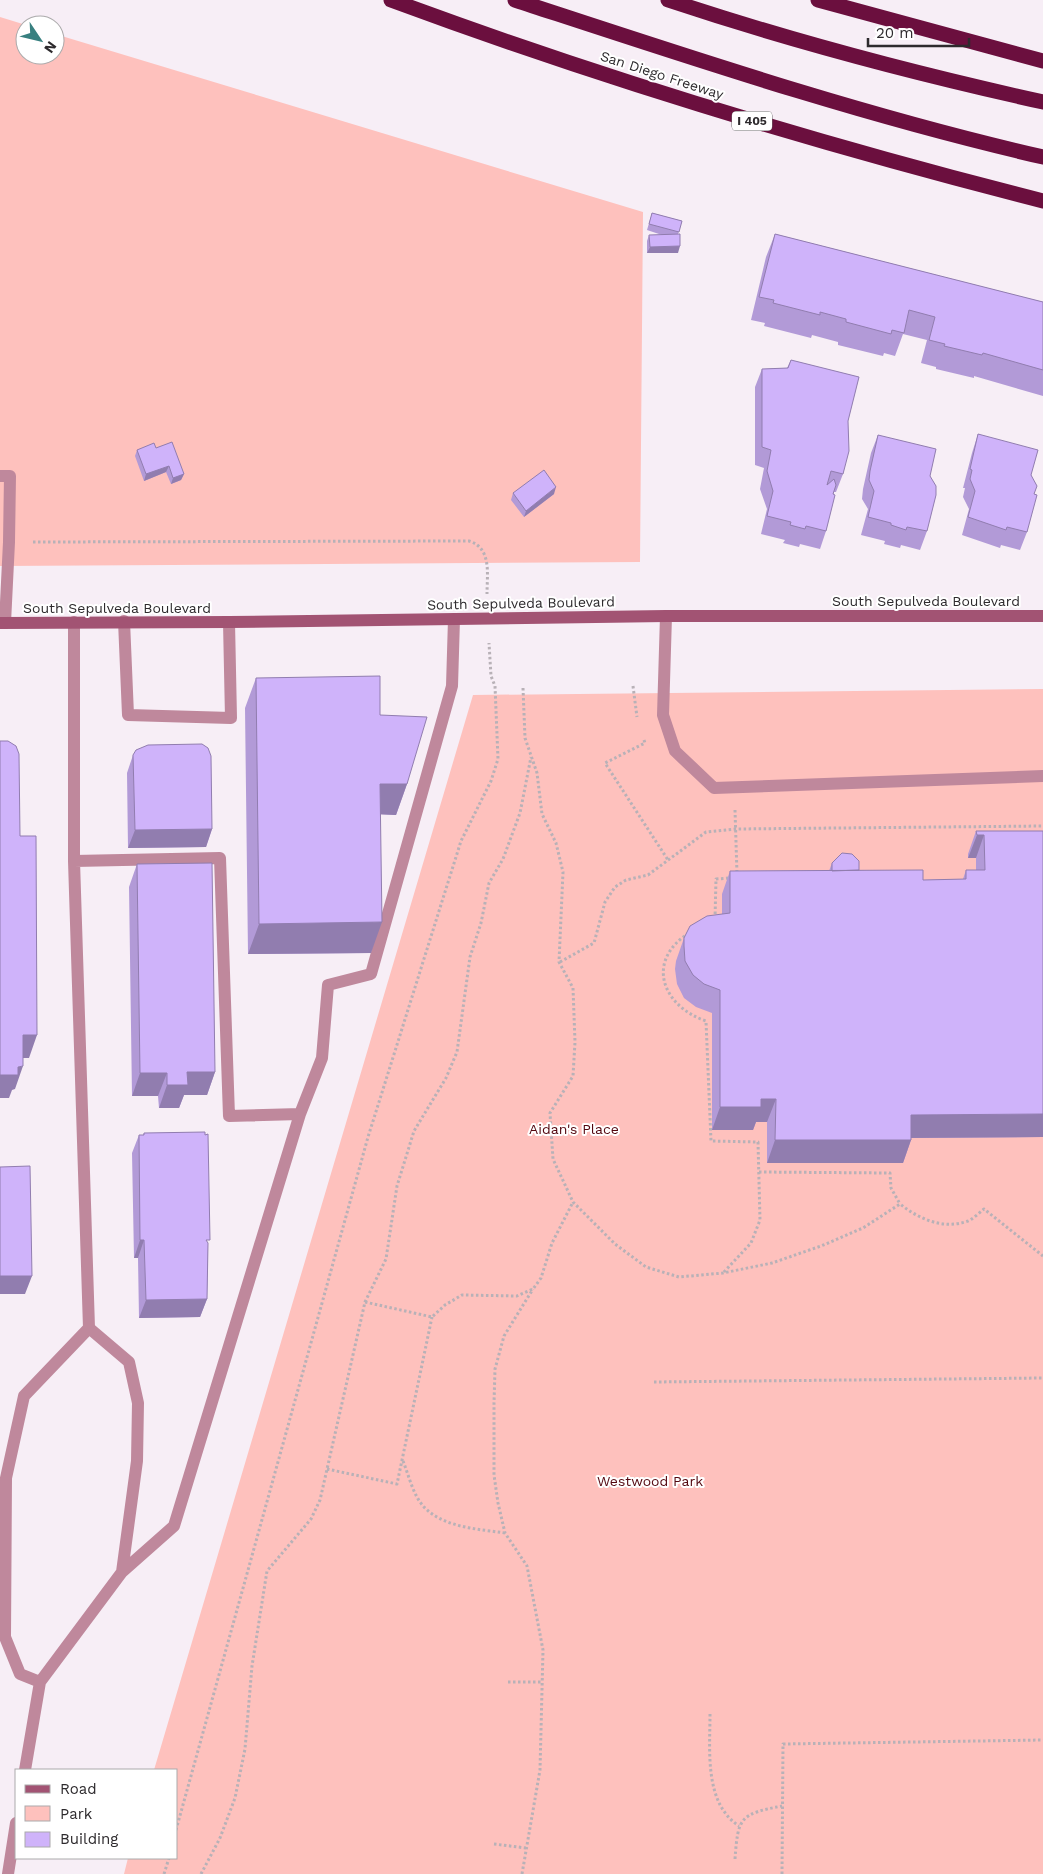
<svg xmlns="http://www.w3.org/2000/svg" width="1043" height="1874" viewBox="0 0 1043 1874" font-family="'Work Sans',sans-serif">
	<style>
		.green { fill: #fec1bd }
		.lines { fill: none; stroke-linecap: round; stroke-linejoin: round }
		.path { stroke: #b8b1b7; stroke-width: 3; stroke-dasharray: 2.5 2.5; stroke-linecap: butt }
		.lane { stroke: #bf889c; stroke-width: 12 }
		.secondary { stroke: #a25373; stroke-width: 12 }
		.highway { stroke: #6b0f3e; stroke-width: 15 }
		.wall { fill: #b29ad7 }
		.shaded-wall { fill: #917daf }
		.building { fill: #cfb3fa; stroke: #917daf }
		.labels { text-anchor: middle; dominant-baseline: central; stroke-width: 4; stroke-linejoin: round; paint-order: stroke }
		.shield { fill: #fff; stroke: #6c6a6c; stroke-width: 1 }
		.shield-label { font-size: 12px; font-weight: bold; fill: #2d2a2d }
		.street-label { font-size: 14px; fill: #2d2a2d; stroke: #fff }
		.park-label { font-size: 14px; fill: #53070f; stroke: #fff }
	</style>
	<rect width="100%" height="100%" fill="#f7eef6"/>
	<path class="green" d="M0,17L26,25L25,55H55V34L643,212L640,562L0,566Z
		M1043,689V1874H124L128,1858H176V1770H154L473,695Z"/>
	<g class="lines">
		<path class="path" d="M33,542L469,541C492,548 487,574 487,594
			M633,686L637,717
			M523,688L525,738L537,773L542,814L556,843L563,872L559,962L573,988L575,1042L573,1076L550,1113L553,1159L573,1202L615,1244L646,1267L679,1277L723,1273L772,1263L821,1246L863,1228L900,1204C919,1219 943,1230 968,1221C973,1219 979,1213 984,1209L1043,1256
			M644,740L645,743L605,763L668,860
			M735,810L737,874
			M715,919L716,879L730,878
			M689,933C645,961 662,1006 706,1021L711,1141L758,1142L760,1220L751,1243L723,1273
			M560,962L594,943L605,902L615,887L626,880L648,875L706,832L736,829L1043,826
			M759,1172L890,1173L891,1188L900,1204
			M365,1302L432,1317L445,1305L462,1295L517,1296L533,1289L541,1278L552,1243L573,1202
			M654,1382L1043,1378
			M403,1461C409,1476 413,1495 424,1507C444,1528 479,1529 505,1533
			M327,1469L397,1484L432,1317
			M508,1682H542
			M710,1714C710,1751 704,1803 739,1826
			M176,1830L368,1137L461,841L491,781L498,759L495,686L491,676L489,643
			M494,1844L526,1848
			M735,1859C738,1817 740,1814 782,1806
			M164,1874L169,1858
			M201,1874L220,1838L235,1798L245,1749L252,1666L267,1571L311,1519L320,1500L365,1302L386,1259L397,1186L414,1131L446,1078L457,1052L470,957L481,923L489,883L503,859L520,813L531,757
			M522,1874L540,1770L543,1650L527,1566L505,1533L498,1503L494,1475V1403L495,1369L504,1336L533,1289
			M782,1874L783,1744L1043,1740"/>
		<path class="lane" d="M0,476H10L9,542L5,623
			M666,616L663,715L675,751L714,788L1043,776
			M124,621L128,715L231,718L229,622
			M74,622V861L220,858L229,1116L300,1114
			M89,1328L129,1362L138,1403L137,1461L122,1572
			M40,1682L20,1674L5,1637L6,1478L24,1396L89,1328L74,861
			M25,1770L40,1682L122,1572L174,1526L300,1114L322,1058L328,985L371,974L452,686L454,619
			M8,1874L16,1823"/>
		<path class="secondary" d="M0,623L229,622L666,616H1043"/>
		<path class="highway" d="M391,0C604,79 823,145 1043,201
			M515,0C689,57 864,116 1043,157
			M668,0C791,41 916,74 1043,102
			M818,0L1043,61"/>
	</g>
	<path class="wall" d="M652,213L682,221L678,234V253H647V241L649,235H662L647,230Z
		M775,234L1043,302V396L974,376V378L936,369V367L921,363L927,340L903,334L895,356L884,353L883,356L838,345V342L812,335L811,338L764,326L765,323L751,320L766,257Z
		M791,360L848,421L843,474L836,492H834L826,531L820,549L800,544L799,547L783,543L785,540L761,534L767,509L760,489L764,468L755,465V387L762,369L787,368Z
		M978,434L1031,475L1034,494L1027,532L1020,550L1001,545L1000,548L962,535L969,509L963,497L965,488H963L972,453Z
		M878,435L930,476L927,531L920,550L901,545L900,548L884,544L885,541L861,535L868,509L862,499L863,489L871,453Z
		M156,448L184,474L181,480L171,484L166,472L144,481L135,456L137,450Z
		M513,493L554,494L524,517L511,500Z
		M256,678L380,715L407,784L396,815L381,814L371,953L248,954L245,708Z
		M133,755L212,829L206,847L128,848L127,773Z
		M976,831H1043V1137L911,1138V1140L903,1163H767V1122H756L753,1130H712V1013L696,1007L684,998L677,984L675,969L676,961L684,938L722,914V894L730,871H829L832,863L859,870L923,880L963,879L966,870H976V858H968V854Z
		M137,864L215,1072L207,1095H184L179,1108H159L158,1096H132L129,887Z
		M144,1133L208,1246L207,1299L200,1317L139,1318L138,1258H134L132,1153L139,1135H143Z"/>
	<path class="shaded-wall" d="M680,246L678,253H647L650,247Z
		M169,466L166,472L144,481L146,474Z
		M184,474L181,480L171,484L173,478Z
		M556,487L554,494L524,517L526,511Z
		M380,784H407L396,815L369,814Z
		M212,829L206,847L128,848L135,830Z
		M977,835H984L976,858H968Z
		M382,922L371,953L248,954L259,924Z
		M23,1035H37L29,1058H15Z
		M23,1066L15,1089L12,1090L9,1098H0V1075L18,1067Z
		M187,1072H215L207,1095H184L179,1108H159L167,1085Z
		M140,1073H167L158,1096H132Z
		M761,1099H776L767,1122H756L753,1130H712L720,1107Z
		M1043,1114V1137L903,1138L911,1115Z
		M775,1140H911L903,1163H767Z
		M140,1240H144L138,1258H134Z
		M0,1276H32L25,1294H0Z
		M207,1299L200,1317L139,1318L146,1300Z"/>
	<path class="building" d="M652,213L682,221L679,232L649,224Z
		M680,234V246L650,247L649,235Z
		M775,234L1043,302V370L983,353L982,355L944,346L945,344L929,340L935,317L909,310L904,333L892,330L891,334L846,322V319L820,312V315L773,303L774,300L759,297Z
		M791,360L859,377L848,421L849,451L843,474L831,471L827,485L834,479L836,485L833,494L835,495L826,531L806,526L805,529L790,525L791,522L767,516L773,491L767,471L771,450L762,447V369L788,368Z
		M978,434L1038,450L1031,475L1037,486L1034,494L1037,495L1027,532L1007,527L1006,530L968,517L975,491L970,479L972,470L970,469Z
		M878,435L936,449L930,476L936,486V495L927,531L907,527L906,530L891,525V523L868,517L874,491L869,480L870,471Z
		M172,442L184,474L173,478L169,466L146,474L137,450L154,443L156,448Z
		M544,470L556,487L526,511L513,493Z
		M380,676V715L427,717L407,784H380L382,922L259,924L256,678Z
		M0,741H8L16,746L19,754L20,836H36L37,1035H23V1066L18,1067V1075H0Z
		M202,744L208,748L211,756L212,829L135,830L133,755L136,750L148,745Z
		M976,831H1043V1114L911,1115V1140H775L776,1099H761V1107H720V990L704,984L693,975L685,961L684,946V938L690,926L707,916L730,913V871L923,870V880L966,879V870H985L984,835H977Z
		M842,853L852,854L859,861V870L832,871V863Z
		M212,863L215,1072H187L188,1085H167V1073H140L137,864Z
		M205,1132V1135L208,1134L210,1240H206L208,1243L207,1299L146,1300L144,1240H140L139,1135H144V1133Z
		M30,1166L32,1276H0V1167Z"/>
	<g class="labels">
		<rect class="shield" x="732" y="111.5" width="40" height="19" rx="4"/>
		<g class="shield-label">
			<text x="752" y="121">I 405</text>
		</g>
		<g class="street-label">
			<text transform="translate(662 75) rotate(18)">San Diego Freeway</text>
			<text x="926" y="601">South Sepulveda Boulevard</text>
			<text transform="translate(521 603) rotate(-1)">South Sepulveda Boulevard</text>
			<text x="117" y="608">South Sepulveda Boulevard</text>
		</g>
		<g class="park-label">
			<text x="574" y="1129">Aidan's Place</text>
			<text x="650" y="1481">Westwood Park</text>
		</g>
	</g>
	<rect x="15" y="1769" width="162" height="90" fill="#ffffff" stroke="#abaaab"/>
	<rect x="25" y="1785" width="25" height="8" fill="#a25373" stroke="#abaaab"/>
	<text x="60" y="1794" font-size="15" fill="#2d2a2d">Road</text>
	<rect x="25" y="1806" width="25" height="15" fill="#fec1bd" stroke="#abaaab"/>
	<text x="60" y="1819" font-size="15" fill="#2d2a2d">Park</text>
	<rect x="25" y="1832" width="25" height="15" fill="#cfb3fa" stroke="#abaaab"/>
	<text x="60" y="1844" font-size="15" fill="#2d2a2d">Building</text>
	<g transform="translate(40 40) rotate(125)"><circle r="24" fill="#ffffff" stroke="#abaaab"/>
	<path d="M0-4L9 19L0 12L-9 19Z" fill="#388080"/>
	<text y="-8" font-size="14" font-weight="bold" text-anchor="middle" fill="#2d2a2d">N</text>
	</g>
	<path d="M868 38v8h101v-8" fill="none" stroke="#2d2a2d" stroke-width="2.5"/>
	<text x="876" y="38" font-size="15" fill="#2d2a2d" stroke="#ffffff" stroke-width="4" paint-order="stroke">20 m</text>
</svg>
